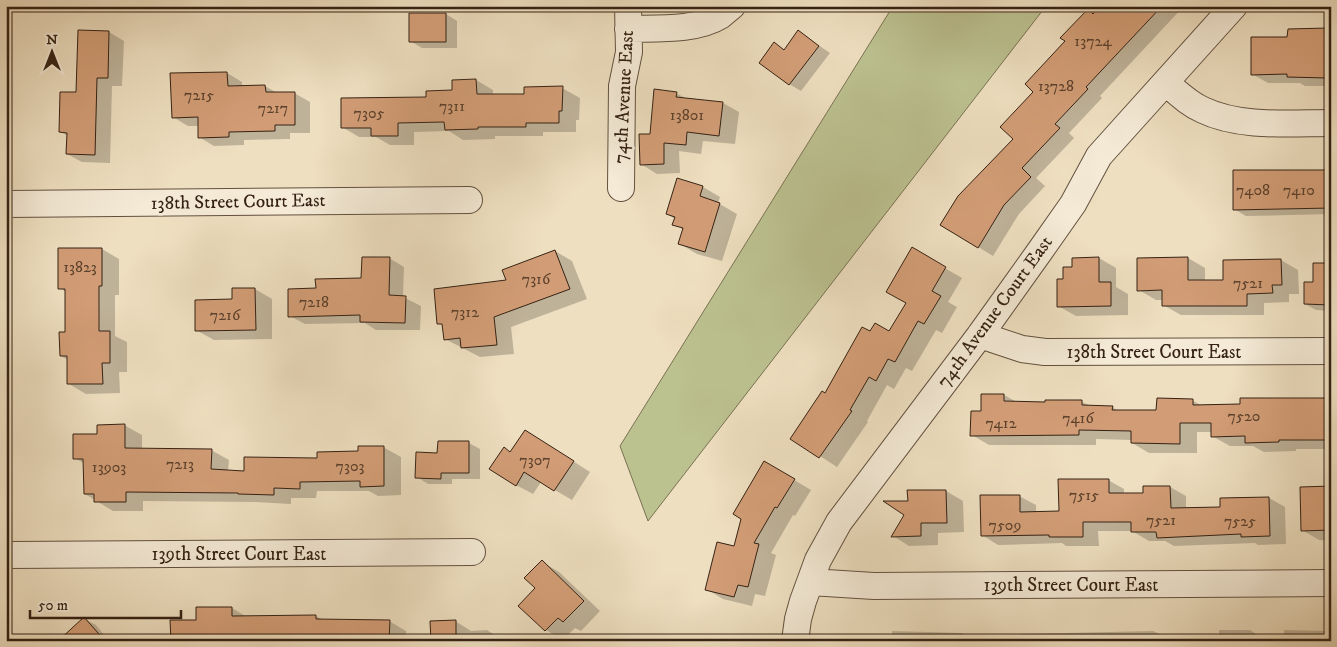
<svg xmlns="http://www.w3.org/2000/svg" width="1337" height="647" viewBox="0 0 1337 647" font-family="'IM FELL DW Pica',serif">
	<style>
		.green { fill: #bcc190; stroke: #787252 }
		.shadow { fill: #0003 }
		.building { fill: #d29d76; stroke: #352214 }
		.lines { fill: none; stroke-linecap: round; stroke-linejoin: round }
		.minor-casing { stroke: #63513f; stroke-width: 28 }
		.minor { stroke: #f4ead6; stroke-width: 26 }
		.labels { text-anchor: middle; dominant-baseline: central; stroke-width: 5; stroke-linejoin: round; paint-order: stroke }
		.number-label { font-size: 16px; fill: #5c412c }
		.street-label { font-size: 19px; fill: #352214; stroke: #f4ead6 }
	</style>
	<rect width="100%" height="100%" fill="#eedfc0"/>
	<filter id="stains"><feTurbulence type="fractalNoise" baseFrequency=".004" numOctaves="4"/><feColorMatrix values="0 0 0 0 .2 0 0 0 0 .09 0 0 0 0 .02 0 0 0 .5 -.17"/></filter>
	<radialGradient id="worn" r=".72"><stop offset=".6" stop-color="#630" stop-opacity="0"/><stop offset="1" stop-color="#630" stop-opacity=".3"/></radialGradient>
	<path class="green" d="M893,6H1046L648,521L620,446Z"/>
	<path class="shadow" d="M1096,6H1184L1100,96L1102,98L1069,133L1074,138L1036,178L1045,186L1019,214L993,256L942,225L1014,139L1035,92L1066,41Z
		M446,14L457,21V48H422L410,41Z
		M1331,29V86H1305L1300,83H1268L1252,74L1289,38V30Z
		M109,32L124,41L122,86H112L110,163L82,162L67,154L68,136L61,132L78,94Z
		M799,32L830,53L801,91L789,84L774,44L785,50Z
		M227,73L242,82V87L265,86L277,93H294L310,102V133H290V139L244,140V145L214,146L199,137V126H188L173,117Z
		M476,80L493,90V96H525L562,88L580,98L579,120H576V132H543V136H495V139L463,140L449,131L414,132V145H390L376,137H359L342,127L453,91Z
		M676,93L689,100L723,103L739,112L735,144L703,141L701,154L679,151L680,173L657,174L641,164Z
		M1331,171V214L1246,216L1234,209Z
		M703,187L720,197L718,203L737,214L722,261L697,254L680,244L684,230L674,224L675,219L667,214Z
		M60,249H102L119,259V295H115V336L127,342V372H119L120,393L86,394L69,384L68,360L61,356L66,333V292L60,288Z
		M912,249L962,278L948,302L957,307L942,333L936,330L912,371L906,368L894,389L887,385L867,421L868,422L837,467L792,438L871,333H890L907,303Z
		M555,251L572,261L587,299L511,327L514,354L480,357L445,339L444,326L439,323Z
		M389,258L404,267L403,297L421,306L420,330H376L365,323L305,324L290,316L363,279Z
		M1099,258L1116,268V287L1128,294V315L1076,316L1058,306L1074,269Z
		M1188,258L1205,268V281H1224L1281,260L1298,270L1299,294H1289V302L1264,303V315H1181L1163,305V300H1156L1139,290Z
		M1331,264V311L1316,310L1305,304L1314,284Z
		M255,289L272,299V339L214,340L196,330L233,301Z
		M1004,395L1017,402H1082L1091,406L1112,407L1119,411L1158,412L1192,400L1202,406L1331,399V449H1296V451L1264,452L1253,446H1230L1212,436V432H1197V453H1149L1132,443V440L1096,439V445H989L972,435L982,412Z
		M124,425L142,435V449L211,450L229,460L228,471L245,472L383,447L401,457V495L378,496L369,491H317L316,498H291V504L255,502L143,501V511H113L85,494V464L75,458L98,435Z
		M542,441L590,472L572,500L541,482L533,494L516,485L511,453Z
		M469,443L480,449V479H452V484H428L417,477L439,454Z
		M764,462L811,490L795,516L793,515L771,553L776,555L765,596L755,594L752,606L723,599L706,589L734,548Z
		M1108,480L1124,489V494H1144L1170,487L1186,496V509L1222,508L1269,498L1285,507L1286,544L1258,545L1255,543L1174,546L1165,541H1149L1132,531H1098L1099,546H1066L1062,543L998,545L982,535L1019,496L1036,505V513L1060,512Z
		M1331,488V541L1319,540L1302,530Z
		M946,491L963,501L964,532L938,533V545L909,546L893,536L906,515L909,502Z
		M542,562L559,572L600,611L581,631L575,628L563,640L546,630L520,606L537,588Z
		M232,608L247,617L316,616L323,620L389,621L406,631V641H172L197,621Z
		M84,619L96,625L109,641H65Z
		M455,621L471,631L487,630L504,641H432Z
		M1219,630H1250L1267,641H1219Z
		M1284,630L1327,631L1331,633V641H1284Z
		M892,631L962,633L975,641H892Z
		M1153,631L1175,641H1021V634Z
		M687,636H713L721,641H687Z"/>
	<path class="building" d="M1100,6H1162L1086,87L1088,89L1055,124L1060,128L1022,168L1031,177L1004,205L978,248L940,225L958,196L1013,139L1000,127L1033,92L1025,84L1065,41L1060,38L1088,9L1093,14Z
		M409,13H446V42H409Z
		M1328,28L1327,78L1287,77V74L1251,75V37H1287L1288,29Z
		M78,30L109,31L108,78H97L95,155L66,154L67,133L59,132L60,92H76Z
		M798,30L819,46L789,85L759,63L774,42L784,50Z
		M227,72L228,86L265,85L266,92H295V125H275V131L229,132V137L198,138V117L172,118L170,73Z
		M476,79L477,94H524V87L563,86L562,111H559V123H526V127H478V129L445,130L444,122L398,123V136H371V128H341V98L426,97V91L452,90V80Z
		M654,89L677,92L676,97L723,102L719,136L687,132L686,145L664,143V164L640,165L639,134H650Z
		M1233,170H1331V208L1233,210Z
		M677,178L703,186L700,196L720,203L705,252L678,244L683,228L672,225L675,217L666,214Z
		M912,247L946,267L932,291L941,296L924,324L918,321L895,362L888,359L876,381L869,377L850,410L852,411L819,458L790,439L822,391L825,393L862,327L870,331L875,323L889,331L906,303L886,292Z
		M58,248H102V286H99V331H110V363H102L103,384H67V356H60L59,332H65V289H58Z
		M555,250L570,289L494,317L497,345L461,348L460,338L444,340L442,324H437L434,289L506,280L502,270Z
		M362,257H390L389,295L406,296L405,323L360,322V315L288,317V289L316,288L315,279L361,278Z
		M1099,257V282H1111V306L1057,307V279H1063V267H1072V258Z
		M1188,257V280H1223V260L1281,259L1282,285H1272L1273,293L1247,294V306H1162V290L1137,291V258Z
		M1313,263H1331V305L1304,304V282H1313Z
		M232,288H255L256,330L195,331V300L232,299Z
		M981,394H1004V401L1045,402V400H1082V405L1113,406L1112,410H1156L1157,398L1193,399V405L1240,404V398H1331V440H1279V442L1245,443V436L1211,437V423H1180V444L1131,443V431L1079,430V435L970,436L971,411H981Z
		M125,424V448L212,449L211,469L244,471V457L317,458V452L358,451V446H384V486L360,487V481L300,482V489L274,488V495L238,494V493L126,492V502H94V494H84L83,459H73V434H97V425Z
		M525,430L574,461L554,491L524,472L516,486L489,469L504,447L510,452Z
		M438,441H469V473H441V479L415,478L416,452L437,453Z
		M764,461L795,479L777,508L775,507L754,543L759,544L748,587L738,585L734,597L705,590L717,542L734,546L741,519L733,514Z
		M1058,479H1109V493H1143V486H1170L1171,508L1220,507V498L1269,497L1270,536L1241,537V534L1157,538L1156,532H1131V522H1083V537H1049V535L981,536L980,495H1020V512L1059,511Z
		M1331,486V530L1301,531L1300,487Z
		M907,490H946L947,523H921V536L891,537L904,515L883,501H908Z
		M542,560L584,601L563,622L558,618L545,631L518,606L535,588L524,578Z
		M196,607H232V616L316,615V619L390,620L389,641H171L170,620H196Z
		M84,617L105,641H58Z
		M456,620V641H431L430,621Z"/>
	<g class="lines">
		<g class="minor-casing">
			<path id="minor" d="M628,29C655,28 696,31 720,16C724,13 728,9 732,6
				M1166,83C1178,93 1189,104 1203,110C1240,128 1291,123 1331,123
				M621,188L622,86L629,52L628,6
				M6,204L469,200
				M980,335L1022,349L1045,352L1331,351
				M6,555L472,552
				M810,582L874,586L1331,583
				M795,641L798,619L803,601L818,560L839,522L980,335L1040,251L1073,204L1099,156L1234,6"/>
		</g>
		<use href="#minor" class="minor"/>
	</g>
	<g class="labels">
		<g class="number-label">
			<text x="1093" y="41">13724</text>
			<text x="1056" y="86">13728</text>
			<text x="199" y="95">7215</text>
			<text x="452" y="106">7311</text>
			<text x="273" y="108">7217</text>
			<text x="369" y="113">7305</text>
			<text x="687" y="115">13801</text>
			<text x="1253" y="190">7408</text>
			<text x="1299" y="190">7410</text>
			<text x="80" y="267">13823</text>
			<text x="536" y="279">7316</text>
			<text x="1248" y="283">7521</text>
			<text x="314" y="302">7218</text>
			<text x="465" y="312">7312</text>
			<text x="225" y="315">7216</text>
			<text x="1244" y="416">7520</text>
			<text x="1078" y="418">7416</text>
			<text x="1001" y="423">7412</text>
			<text x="535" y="460">7307</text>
			<text x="180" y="464">7213</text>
			<text x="350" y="466">7303</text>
			<text x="109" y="467">13903</text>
			<text x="1084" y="495">7515</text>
			<text x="1161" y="520">7521</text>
			<text x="1240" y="521">7525</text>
			<text x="1005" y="525">7509</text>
		</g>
		<g class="street-label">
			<text transform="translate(624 97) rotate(-87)">74th Avenue East</text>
			<text transform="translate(238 202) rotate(-1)">138th Street Court East</text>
			<text transform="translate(995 312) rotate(-54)">74th Avenue Court East</text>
			<text x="1154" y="352">138th Street Court East</text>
			<text x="239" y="554">139th Street Court East</text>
			<text x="1071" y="585">139th Street Court East</text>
		</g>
	</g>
	<rect width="1337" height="647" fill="none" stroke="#eedfc0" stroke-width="25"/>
	<rect x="8" y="8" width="1322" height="632" fill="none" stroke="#352214" stroke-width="2.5"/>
	<rect x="12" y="12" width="1312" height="622" fill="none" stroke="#352214"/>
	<g transform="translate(52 52)" stroke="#f4ead6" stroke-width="4" paint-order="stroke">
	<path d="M0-4L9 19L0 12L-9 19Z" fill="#352214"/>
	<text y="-8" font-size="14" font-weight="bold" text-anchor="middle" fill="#352214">N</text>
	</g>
	<path d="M30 610v8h151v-8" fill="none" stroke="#352214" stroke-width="2.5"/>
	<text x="38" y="610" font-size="15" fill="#352214" stroke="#f4ead6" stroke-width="4" paint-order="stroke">50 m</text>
	<rect width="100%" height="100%" filter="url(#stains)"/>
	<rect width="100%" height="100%" fill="url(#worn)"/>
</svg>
